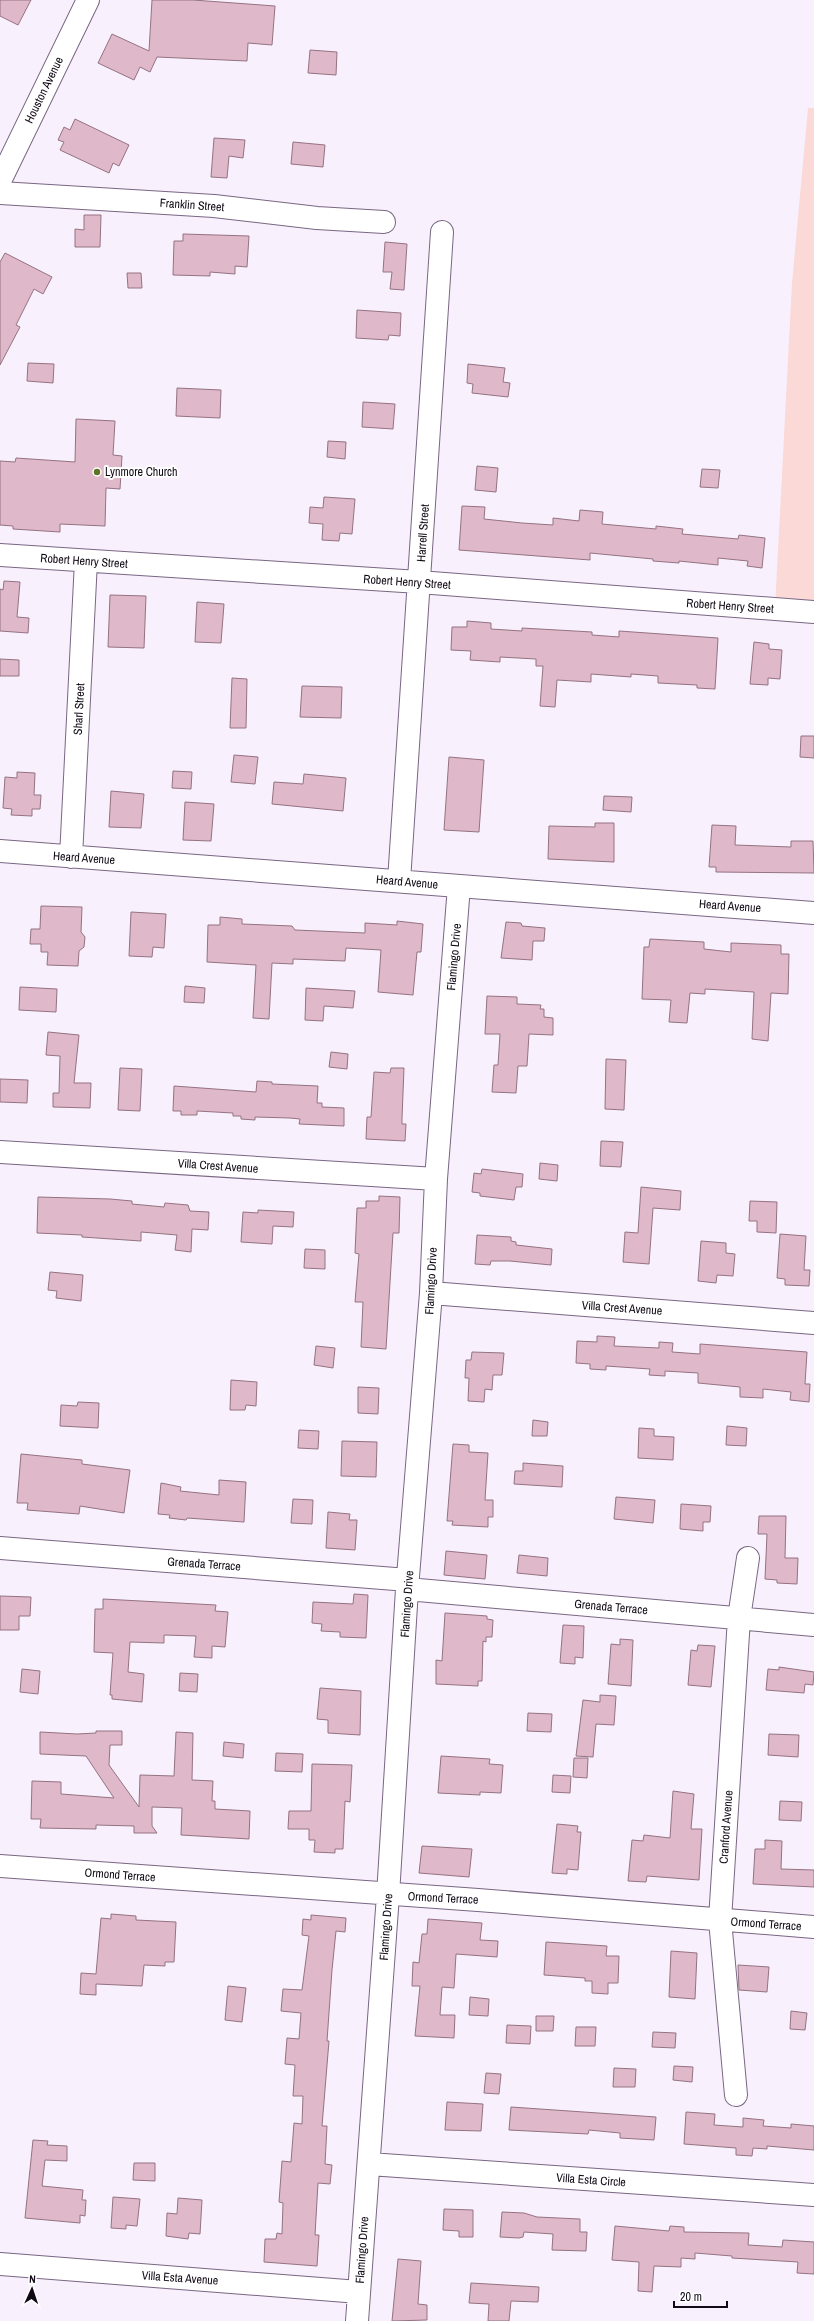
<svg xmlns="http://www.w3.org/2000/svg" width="814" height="2321" viewBox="0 0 814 2321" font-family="'Archivo Narrow',sans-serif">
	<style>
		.green { fill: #fad9d7 }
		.building { fill: #dfb9ca; stroke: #947282 }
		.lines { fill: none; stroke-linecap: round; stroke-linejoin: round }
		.minor-casing { stroke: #796682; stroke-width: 24 }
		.minor { stroke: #fff; stroke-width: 22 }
		.poi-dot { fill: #5e7527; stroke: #fff; stroke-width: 1.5 }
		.labels { text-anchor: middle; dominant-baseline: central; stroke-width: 4; stroke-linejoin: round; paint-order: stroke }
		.street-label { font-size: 12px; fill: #110a15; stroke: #fff }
		.poi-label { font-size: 12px; fill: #110a15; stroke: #fff; text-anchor: start }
	</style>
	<rect width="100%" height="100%" fill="#f9f0fd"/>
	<path class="green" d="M808,108H814V610L775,608L792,283Z"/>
	<path class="building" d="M0,0H31L18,25L0,16Z
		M152,0H193L275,6L272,45L248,43L247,61L157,57L150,72L140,67L134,80L98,63L112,34L149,51Z
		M310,50L337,52L336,75L308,73Z
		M75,119L129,145L119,166L113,163L109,173L60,150L64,142L58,140L64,127L70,130Z
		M214,138L245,140L243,158L229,156L227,178L211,177Z
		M293,142L325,145L323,167L291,164Z
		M84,215H101L100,247H75V229L84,230Z
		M183,234L249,236L247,267L235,266V274L210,272V276L173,275L174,241H183Z
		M385,242L407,244L404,290L390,289L392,272H383Z
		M5,253L52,277L43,294L34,289L16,325L20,327L0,365V262Z
		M127,273H141L142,288H128Z
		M357,310L401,313L400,336L389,335L388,340L356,338Z
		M28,363L54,364L53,383L27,381Z
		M468,364L505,368L503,382L510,383L508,397L472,393L473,384L467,383Z
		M177,388L221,390L220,418L176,416Z
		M363,402L395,404L393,429L362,427Z
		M76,419L115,421L113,455L122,456L120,489L106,488L105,526L60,524V532L13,529V526L0,525V461L15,462L16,458L75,462Z
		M328,441L346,442L345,459L327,457Z
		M477,466L498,468L496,492L475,490Z
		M702,469L720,470L718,488L700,487Z
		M324,497L355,499L352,534L340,533L339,541L322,540L323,524L309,523L310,507L323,508Z
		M462,506L485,507L484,519L522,523L553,525V518L579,521L580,510L603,512L602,524L656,529V526L683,529L682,534L738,539L739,535L765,538L762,568L747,566L748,561L718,558V565L679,561V563L653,561V559L590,553V560L459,550Z
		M4,581L20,582L17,617L29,618L28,633L0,631V589L3,590Z
		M110,595L146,596L144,648L108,647Z
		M197,602L224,604L221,643L195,642Z
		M467,621L491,623V629L522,631V628L592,632V635L619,637V631L718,638L715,689L697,688V685L658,683V676L631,674V677L591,674V682L557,680L555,707L540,706L543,666H536V659L500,657V662L470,660L471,651L451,650L452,627H467Z
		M754,642L769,644V649L782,650L780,679L768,678V685L750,684Z
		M0,659L19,660V676H0Z
		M232,678L247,679L246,728H230Z
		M302,686L342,687L341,718L300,717Z
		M801,736H814V758L800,757Z
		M234,755L258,757L255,784L231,782Z
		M449,757L484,760L479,832L444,830Z
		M173,771L192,772L191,789L172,788Z
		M17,772L35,773L34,795H41L40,809H32V816L11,815L12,809L3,808L5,777L17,778Z
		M304,774L346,778L343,811L272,804L274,782L303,784Z
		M111,791L144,794L141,828L109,827Z
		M604,796L632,797L631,812L603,810Z
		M185,802L214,804L211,841L183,840Z
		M595,823H614V862L548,859L549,826L595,827Z
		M712,825L736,826L735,845L791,847V841H813L814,873L716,872V867H709Z
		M41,906L82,907L81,932L85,937L84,947L79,951L78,966L47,965L48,952H41V944H30L31,929H40Z
		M131,912L166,914L164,948L153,947L152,957L129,956Z
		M220,917L242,919V924L292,926L295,930L365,933V923L397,925V921L423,924L421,952H417L413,995L378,992L381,950L346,948L345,961L293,959V964L272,963L269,1019L253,1018L256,965L207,962L208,925H220Z
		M506,922L521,923L522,926L545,928L544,941H533L532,960L501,958Z
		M650,939L704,942V949L731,952V943L781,945V954H789L788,994L771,993L768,1041L752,1039L754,992L705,989V994L690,993L687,1023L669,1022L671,1000L642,999L644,947H649Z
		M185,986L205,988L204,1003L184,1002Z
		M20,987L57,989L56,1012L19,1010Z
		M306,988L355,991L353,1008L324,1006L323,1021L305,1020Z
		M487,996L517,997V1004L541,1005L540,1009H544V1017L553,1018V1035L529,1034L527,1066H518L516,1093L492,1092L494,1065H498L500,1034H485Z
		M48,1032L79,1035L74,1083H91L90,1108L53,1107V1093H59L60,1056L46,1055Z
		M331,1052L348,1054L347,1069L329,1067Z
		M606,1059L626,1060L624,1110L605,1109Z
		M120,1068L142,1069L140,1111L118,1110Z
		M391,1068H404L402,1118V1124H406L405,1141L366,1139L367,1117H371L374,1072L390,1073Z
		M0,1079L28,1080L27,1103L0,1102Z
		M257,1081L272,1082V1084L318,1086L317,1103H322V1107L344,1108V1126L299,1124L300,1119L290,1118L255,1117V1120L241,1119V1116H233V1113L197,1111V1115H181V1111H173L174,1086L256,1092Z
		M601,1141L623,1142L621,1167L600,1166Z
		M540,1163L558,1165L557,1181L539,1179Z
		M482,1169L523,1174L522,1187H516L514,1200L480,1196V1193L472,1192L474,1173L481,1174Z
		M641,1187L681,1191L680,1210L653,1208L649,1264L623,1262L625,1232L638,1233Z
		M379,1196L400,1197L399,1233H393L386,1349L361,1347L363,1302H355L359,1254L355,1253L357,1208H366V1201H379Z
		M38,1197L110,1199L132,1201V1204L164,1207L165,1203L188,1205L190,1211L209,1212L208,1230L192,1229L191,1252L175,1250L177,1235L141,1232V1241L82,1237V1235L37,1233Z
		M750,1201L777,1202L776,1233L757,1232V1221H749Z
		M258,1210L294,1212L293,1227L273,1226L272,1244L241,1242L243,1212L258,1213Z
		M780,1234L806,1236L804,1270H810L809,1286L785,1285V1279L777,1278Z
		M477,1235L511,1237V1241L516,1242V1245L552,1249L551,1265L510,1261H491L490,1265L475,1264Z
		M701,1241L726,1243V1253L735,1254L733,1276L717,1275L716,1283L698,1281Z
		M305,1249L325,1250V1269L304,1268Z
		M50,1272L83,1275L81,1301L56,1298L57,1291L48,1290Z
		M597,1336L615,1337L614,1346L659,1348V1342L673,1343L672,1352L700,1354V1344L807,1352L805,1384H810L809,1402L790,1400L791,1392L763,1389V1398L740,1397V1387L698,1383V1373L665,1371V1376L649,1375L650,1369L606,1366V1370L590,1369V1364L576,1363L577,1341L597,1342Z
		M316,1346L335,1348L333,1368L314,1365Z
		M472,1352L504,1353L502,1375H493L492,1390L485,1389L484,1402L468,1401L469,1378H465L466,1360H471Z
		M231,1380L257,1382L256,1406L246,1405L245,1410H230Z
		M358,1387L379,1388L378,1414L358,1413Z
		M78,1402L99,1403L98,1428L60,1426L61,1405L77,1406Z
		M533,1420L548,1422L547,1436H532Z
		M727,1426L747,1428L746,1446L726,1445Z
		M639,1428L654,1429V1436L674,1437L673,1460L638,1458Z
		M299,1430L319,1431L318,1449L298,1448Z
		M342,1441L377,1442L376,1477L341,1476Z
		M453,1444L469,1445V1452L488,1453L485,1500H493V1517H488V1527L452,1525L453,1521H447Z
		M21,1454L82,1460V1464L130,1470L124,1513L80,1506L79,1514L27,1510L28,1503H17Z
		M523,1463L563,1466L562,1487L514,1484L515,1471H523Z
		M219,1480L246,1482L244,1522L187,1518L186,1520L169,1518L170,1515L158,1514L161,1483L181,1487L180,1491L219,1495Z
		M616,1497L655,1500L653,1523L614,1519Z
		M293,1499L313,1500L312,1524L291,1523Z
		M681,1504L711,1506L710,1522H703V1531L680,1529Z
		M328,1512L350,1514L349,1520H357L355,1550L326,1548Z
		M759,1516H786L785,1558H798L797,1584L777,1583V1580L765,1579L767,1534H758Z
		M446,1551L487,1555L485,1579L444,1575Z
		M519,1555L548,1558L547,1576L517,1573Z
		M354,1594L368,1595L366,1638L340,1637V1632L321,1631L322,1624L312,1623L313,1602L353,1604Z
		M0,1596L31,1597L30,1616H19V1630H0Z
		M103,1599L216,1605L215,1611L228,1612L225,1647L212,1646V1658L194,1657L196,1636L164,1635V1643L130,1642L128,1672L144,1674L142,1702L112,1699V1695H110L113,1653L94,1652L95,1609H103Z
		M445,1613L487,1616V1619L493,1620L492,1637H486V1642L483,1641L482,1681H478V1686L436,1684V1660L442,1661Z
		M563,1625L584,1626L583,1658L575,1657V1664L560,1663Z
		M620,1639L633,1640L631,1686L608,1684L611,1644L620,1645Z
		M698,1645L715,1646L711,1687L688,1685L691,1650L697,1651Z
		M779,1667L814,1672L813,1685L805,1684L804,1693L766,1690L768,1669L779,1670Z
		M22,1669L40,1671L38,1694L20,1692Z
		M180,1673L198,1674L197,1692L179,1691Z
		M320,1688L361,1691L360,1735L328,1733V1720L317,1719Z
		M600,1695L616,1696L614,1725L596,1724L593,1757L576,1756L583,1700L600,1702Z
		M528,1713L552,1714L551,1732L527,1731Z
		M96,1731H122V1745H110L109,1765L139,1807L140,1775L174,1776L176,1732L193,1733L192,1780L213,1781L212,1801H215V1809L250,1811L249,1839L181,1835L182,1808L152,1807V1826L157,1833H134V1826L96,1825V1829L40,1828L41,1819H31L32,1781L61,1782V1794L114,1798L86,1756L40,1754V1732L77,1734L96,1733Z
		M769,1734L799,1735L798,1757L768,1755Z
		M224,1742L244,1744L243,1758L223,1756Z
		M276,1753L303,1754L302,1772L275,1771Z
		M441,1756L490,1759L489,1764L503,1765L501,1793L480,1792V1795L438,1793Z
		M574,1758H588L587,1778L573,1777Z
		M312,1764L352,1765L350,1802L345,1801L343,1849H335V1853L314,1852L315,1840H309V1829H288L289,1811H311Z
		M553,1775L571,1776L570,1793L552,1792Z
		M673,1791L694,1794L691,1829H702L699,1880L647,1876L646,1882L628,1881L632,1840L643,1841L644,1835L670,1838Z
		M780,1801L802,1802L801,1821L779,1820Z
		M557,1824L578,1826L577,1832H581L578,1870L567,1869V1874L552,1873Z
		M765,1840L782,1841L781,1869L814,1870V1887L753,1884L755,1849H765Z
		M422,1846L472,1849L469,1877L419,1873Z
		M111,1914L136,1916V1920L176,1922L174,1962H165V1966L144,1965L142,1986L96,1984V1995L80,1994L81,1973L96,1974L101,1918L111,1919Z
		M311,1915L346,1918L345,1932L336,1931L332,1970L327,2041H329L322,2126H327L325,2164L332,2165L330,2184L318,2183L315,2235H319L317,2266L264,2262L265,2239H276L277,2233L282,2234L283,2203L279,2202L282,2161L291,2162L294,2123L302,2124L303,2096H293L295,2065L285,2064L287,2038L299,2039L301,2013L281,2011L283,1989L302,1990L309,1936L302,1935L303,1919L311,1920Z
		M428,1919L482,1923L480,1940L498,1941L497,1957L456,1954L454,1988L442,1987L440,2015H455L454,2038L415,2036L420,1986H412L413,1962L419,1963L422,1934H427Z
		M546,1942L607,1946L606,1956H619L618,1983H608V1994L592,1993V1981H585V1978L544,1975Z
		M671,1951L697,1953L695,1999L669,1997Z
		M738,1965L769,1967L767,1992L739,1990Z
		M228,1986L246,1988L242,2022L225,2020Z
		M470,1997L489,1999L488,2016L469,2015Z
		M791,2011L807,2013L805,2030L790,2029Z
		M536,2016H554L553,2031H536Z
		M507,2025L531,2026L530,2044L506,2043Z
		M576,2027H596L595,2046H575Z
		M653,2032L676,2033L675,2048L652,2047Z
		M674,2066L693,2067L692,2082L673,2080Z
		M614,2068L636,2069L635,2087H613Z
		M486,2073L501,2074L499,2094L484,2093Z
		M447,2102L483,2104L481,2131L445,2130Z
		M511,2107L656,2117L654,2140L620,2138V2133L589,2130L588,2134L509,2130Z
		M686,2112L715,2114L714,2125L743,2127V2118L764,2120L763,2126L791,2128V2124L814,2126V2150L767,2146V2149L753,2148L752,2156L736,2155V2148L684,2144Z
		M33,2140L48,2141L47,2145L67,2146V2161L45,2160L42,2186L83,2190L82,2200H86L85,2216L80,2215V2223L25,2218Z
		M134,2163H155V2181L133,2180Z
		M113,2197L140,2199L137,2226L126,2225V2229L111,2228Z
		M178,2198L202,2200L200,2234L189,2233L188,2239L166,2236L167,2213L177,2214Z
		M444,2209L473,2210V2237H459V2231L443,2230Z
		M502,2212L524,2213L537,2217L580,2219V2232H587L586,2251L552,2250L553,2234L524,2232L523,2237L519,2238L500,2237Z
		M615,2226L669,2231L670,2226L684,2227V2232L749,2233L748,2245L782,2247L783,2240L814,2242V2274L797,2273L798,2262L732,2258V2256L695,2253V2259L681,2258V2267L654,2266L652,2292L638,2291L639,2262L612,2260Z
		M398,2259L421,2261L418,2304L427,2305V2320L392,2321Z
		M471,2283L539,2287L538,2302L511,2301L509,2321H488L489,2304L469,2303Z"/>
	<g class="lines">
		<g class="minor-casing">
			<path id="minor" d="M0,181L88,0
				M0,193L214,206L317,218L384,222
				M0,555L419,582L814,612
				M0,851L814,913
				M71,857L86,561
				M399,881L442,232
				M0,1152L436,1179
				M431,1293L814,1323
				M0,1548L408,1580
				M407,1589L814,1625
				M0,1866L478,1900L814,1927
				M736,2095L720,1920L739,1618L748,1558
				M369,2164L814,2195
				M0,2264L359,2292
				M357,2321L388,1895L407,1589L431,1293L436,1179L459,886"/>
		</g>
		<use href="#minor" class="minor"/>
	</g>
	<circle class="poi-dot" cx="97" cy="472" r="4"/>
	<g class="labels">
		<g class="street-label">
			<text transform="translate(44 90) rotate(-64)">Houston Avenue</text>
			<text transform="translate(192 205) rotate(4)">Franklin Street</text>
			<text transform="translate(423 533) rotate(-86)">Harrell Street</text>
			<text transform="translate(84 561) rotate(4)">Robert Henry Street</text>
			<text transform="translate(407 582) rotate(4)">Robert Henry Street</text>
			<text transform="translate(730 606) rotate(4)">Robert Henry Street</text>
			<text transform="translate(79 709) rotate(-87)">Sharl Street</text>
			<text transform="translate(84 858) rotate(4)">Heard Avenue</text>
			<text transform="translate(407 882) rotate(5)">Heard Avenue</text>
			<text transform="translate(730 906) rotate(4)">Heard Avenue</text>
			<text transform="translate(454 957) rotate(-85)">Flamingo Drive</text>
			<text transform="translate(218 1166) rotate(4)">Villa Crest Avenue</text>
			<text transform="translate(431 1281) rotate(-87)">Flamingo Drive</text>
			<text transform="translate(622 1308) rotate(4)">Villa Crest Avenue</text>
			<text transform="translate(204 1564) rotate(4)">Grenada Terrace</text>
			<text transform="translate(407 1604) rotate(-86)">Flamingo Drive</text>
			<text transform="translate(611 1607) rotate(5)">Grenada Terrace</text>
			<text transform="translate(726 1827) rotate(-86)">Cranford Avenue</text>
			<text transform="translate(120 1875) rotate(4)">Ormond Terrace</text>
			<text transform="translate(443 1898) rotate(3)">Ormond Terrace</text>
			<text transform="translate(766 1924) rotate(4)">Ormond Terrace</text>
			<text transform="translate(386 1927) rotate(-86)">Flamingo Drive</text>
			<text transform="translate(591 2180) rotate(4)">Villa Esta Circle</text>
			<text transform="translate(362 2250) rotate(-86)">Flamingo Drive</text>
			<text transform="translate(180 2278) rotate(4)">Villa Esta Avenue</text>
		</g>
		<g class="poi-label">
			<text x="105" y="472">Lynmore Church</text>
		</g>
	</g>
	<g transform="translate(32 2289) rotate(3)" stroke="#ffffff" stroke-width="3" paint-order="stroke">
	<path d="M0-3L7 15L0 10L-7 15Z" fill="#110a15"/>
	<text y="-6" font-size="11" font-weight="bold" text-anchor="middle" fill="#110a15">N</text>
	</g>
	<path d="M674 2301v6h53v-6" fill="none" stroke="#110a15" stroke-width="2"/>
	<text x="680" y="2301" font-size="12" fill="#110a15" stroke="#ffffff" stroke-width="3" paint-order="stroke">20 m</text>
</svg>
